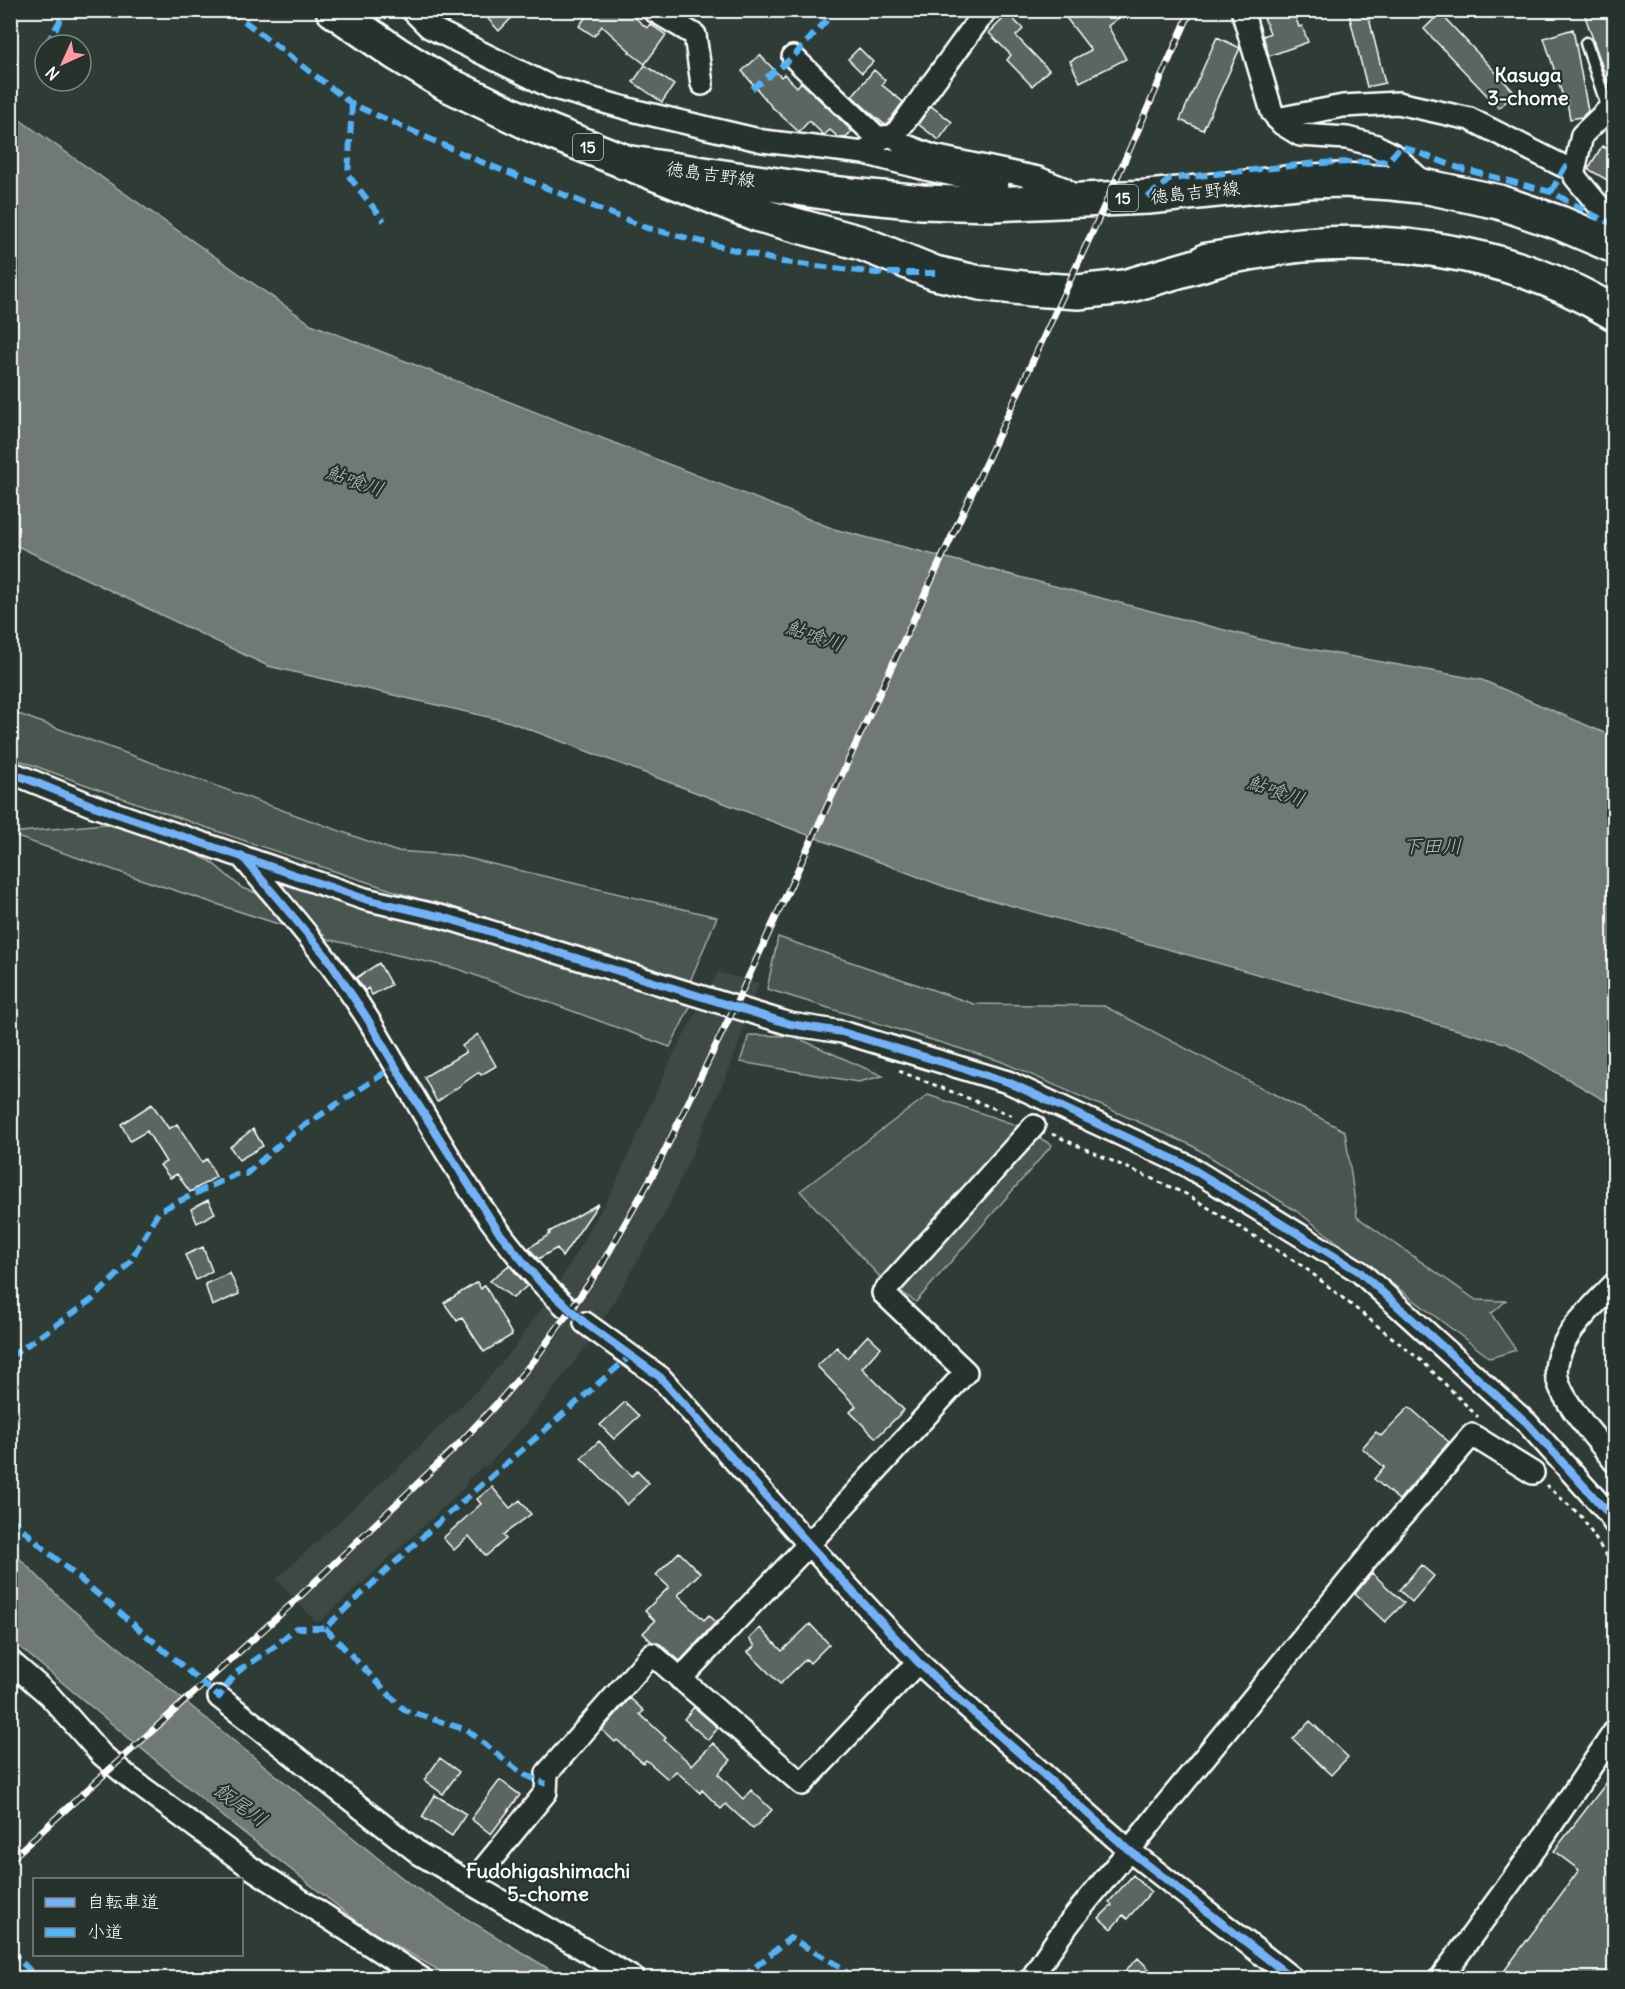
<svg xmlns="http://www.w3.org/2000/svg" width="1625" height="1989" viewBox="0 0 1625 1989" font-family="Delius,'Klee One',sans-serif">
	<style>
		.built { fill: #3c4842 }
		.green { fill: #4a544f; stroke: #a4aaa7; stroke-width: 1.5 }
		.water { fill: #707975; stroke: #a9afac; stroke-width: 1.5 }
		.building { fill: #5b6661; stroke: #fff; stroke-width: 1.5 }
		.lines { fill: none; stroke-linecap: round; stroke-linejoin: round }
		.service-casing { stroke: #fff; stroke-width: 15 }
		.minor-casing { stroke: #fff; stroke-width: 26 }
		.primary-casing { stroke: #fff; stroke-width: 38 }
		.path { stroke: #fff; stroke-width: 3; stroke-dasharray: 4.5 4.5; stroke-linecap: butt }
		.service { stroke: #26332d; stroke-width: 10 }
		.minor { stroke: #26332d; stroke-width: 21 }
		.primary { stroke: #26332d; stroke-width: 33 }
		.rail-casing { stroke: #fff; stroke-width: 7 }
		.rail { stroke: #26332d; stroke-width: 4.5; stroke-dasharray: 14; stroke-linecap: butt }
		.quiet { stroke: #52b3f8; stroke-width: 6; stroke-dasharray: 12 6; stroke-linecap: butt }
		.cycleway-casing { stroke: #26332d; stroke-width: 11 }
		.cycleway { stroke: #73b2f8; stroke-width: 8 }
		.labels { text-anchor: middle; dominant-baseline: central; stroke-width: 4.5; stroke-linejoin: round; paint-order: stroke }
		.shield { fill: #26332d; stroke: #bec2c0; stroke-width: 1.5 }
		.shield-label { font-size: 16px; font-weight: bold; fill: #fff }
		.street-label { font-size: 18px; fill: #fff; stroke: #26332d }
		.neighbourhood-label { font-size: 20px; font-weight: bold; fill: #fff; stroke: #26332d }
		.water-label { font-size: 20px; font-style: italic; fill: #b8bcba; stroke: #26332d }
	</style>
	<rect width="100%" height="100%" fill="#2f3b35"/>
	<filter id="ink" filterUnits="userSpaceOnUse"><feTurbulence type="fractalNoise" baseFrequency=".0167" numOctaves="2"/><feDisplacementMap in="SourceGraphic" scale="12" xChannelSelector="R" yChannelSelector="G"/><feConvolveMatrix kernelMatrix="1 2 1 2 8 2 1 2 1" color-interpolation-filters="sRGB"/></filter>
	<g filter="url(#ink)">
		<path class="built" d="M718,972L759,983L732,1063L666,1212L592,1339L526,1424L487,1466L482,1467L467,1480L465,1487L442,1509L321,1621H315L276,1579L402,1464L485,1382L514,1348L557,1286L613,1189L672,1057Z"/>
		<path class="green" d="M10,711L395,851L454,855L717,917L688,986C461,913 234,841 11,757Z
			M104,824L163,839L210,861L242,888L285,903L284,880L499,940L691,1005L670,1047L458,969L318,937L146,881L11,835V833Z
			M778,937L974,1004L1104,1006L1345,1131L1357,1217L1476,1300L1506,1301L1491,1314L1516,1350L1490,1358L1298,1212L1191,1145L1000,1061L767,989Z
			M749,1035L793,1036L883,1076L858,1082L740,1062Z
			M928,1095L1022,1127L881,1278L800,1191Z
			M1036,1136L1052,1145L916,1302L896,1288Z"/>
		<path class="water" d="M10,113L311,324L834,529L1271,642L1482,680L1614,737V1106L1508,1044L948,888L510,722L268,666L11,543Z
			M10,1549L68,1606L411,1885L564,1978H452L367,1929L225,1818L11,1640Z"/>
		<path class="building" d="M480,10H519L499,31Z
			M584,10H626L647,28L650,24L666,35L645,64L629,52L630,51L602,26L594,36L579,26L588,14Z
			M1060,10H1089L1094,18L1105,10H1129L1108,26L1126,59L1080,82L1070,61L1091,50Z
			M1261,10H1293L1299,27L1302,26L1308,42L1269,56L1263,36L1270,33Z
			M1348,10H1367L1385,83L1367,87Z
			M1583,10H1606L1614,34V92H1611Z
			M1440,13L1515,93L1499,108L1424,29Z
			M1008,14L1023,29L1016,36L1049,70L1032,86L1007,60L1011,55L989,33Z
			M1573,29L1588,111L1582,117L1570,119L1566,96L1563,97L1544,38Z
			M1217,37L1240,48L1203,130L1180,120Z
			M859,48L873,62L862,73L848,59Z
			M760,55L781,77L784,74L797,87L801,82L852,131L846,138L838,137L830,130L824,135L809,121L799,132L772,107L742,71Z
			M645,65L674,85L662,102L633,82Z
			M874,70L885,80L882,85L903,102L887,124H884L872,114L852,96Z
			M931,106L952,122L939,140L918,124Z
			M1602,146L1614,153V184L1588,169Z
			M379,963L391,985L372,995L368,988L365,991L356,978Z
			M478,1034L496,1066L481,1075L479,1072L437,1102L424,1077L466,1052L462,1046Z
			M152,1104L169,1129L177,1124L202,1162L207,1159L216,1177L190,1192L177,1174L170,1178L160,1165L166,1162L147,1131L130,1141L121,1124Z
			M253,1129L263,1146L239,1160L230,1147Z
			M208,1200L215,1213L197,1223L191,1209Z
			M598,1204L562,1257L557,1248L538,1259L529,1248L550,1234L549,1232Z
			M203,1247L212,1271L196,1280L185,1255Z
			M509,1265L527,1286L513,1298L490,1281Z
			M230,1273L239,1294L212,1306L205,1284Z
			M477,1282L481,1289L485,1285L512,1335L484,1352L462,1318L457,1321L444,1303Z
			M868,1335L881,1347L862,1368L904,1410L876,1438L850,1412L856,1406L817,1366L837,1347L847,1358Z
			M625,1402L639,1416L614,1439L600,1425Z
			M1409,1407L1449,1442L1399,1500L1374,1479L1384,1467L1362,1448L1376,1432L1381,1436Z
			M599,1441L632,1476L637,1471L649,1483L627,1505L581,1458Z
			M492,1487L510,1508L520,1500L531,1514L503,1535L506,1539L486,1556L469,1536L454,1550L443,1538L481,1504L477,1499Z
			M679,1552L700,1573L678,1595L704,1620L709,1615L716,1622L680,1661L660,1644L652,1642L643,1633L655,1621L645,1611L669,1587L656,1575Z
			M1421,1565L1434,1576L1412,1602L1399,1590Z
			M1372,1573L1404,1603L1385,1622L1355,1594Z
			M810,1624L829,1644L810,1663L806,1659L780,1684L748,1652L755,1646L749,1639L760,1628L782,1651Z
			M630,1698L644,1711L640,1714L666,1738L664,1740L692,1765L713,1743L731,1760L718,1774L743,1799L751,1790L772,1810L753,1829L726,1804L721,1809L702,1790L700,1793L676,1771L668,1779L646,1760L643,1763L617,1740L615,1742L602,1730Z
			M694,1707L718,1728L708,1740L684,1719Z
			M1310,1721L1348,1757L1331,1775L1293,1739Z
			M440,1758L459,1772L443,1794L424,1780Z
			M1614,1773V1978H1499L1579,1870L1554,1851Z
			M500,1780L520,1795L491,1834L471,1819Z
			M435,1795L466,1814L452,1836L422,1817Z
			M1133,1875L1151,1892L1127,1919L1123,1915L1111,1929L1099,1918L1112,1905L1109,1902Z
			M1138,1958L1158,1978H1118Z"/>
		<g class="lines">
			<g class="service-casing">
				<path id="service" d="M1586,43L1608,109"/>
			</g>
			<g class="minor-casing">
				<path id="minor" d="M412,10L429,27L551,87L636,111L763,141L864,153L883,137L894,136L986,10
					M653,10L695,35L702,84
					M1242,10L1272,112L1282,124L1300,135L1347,138L1374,145L1394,155L1428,187
					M793,57L880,140
					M1614,104L1582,135L1574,171L1575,177L1614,224
					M1277,119L1343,106L1398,103L1470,119L1563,166
					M894,136L904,145L933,156L1038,178L1063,188L1078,200
					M864,153C909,165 953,177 998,182
					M10,772L91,805L365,899L443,917L790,1024L842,1032L1008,1082L1186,1165L1360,1272L1527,1423L1609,1514L1614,1523
					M242,857C287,910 331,960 368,1019C428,1117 479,1226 565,1306
					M1614,1284C1601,1298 1585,1313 1573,1329C1563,1343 1552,1364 1558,1381C1565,1406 1598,1440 1614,1461
					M585,1323L660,1377L813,1549L918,1662L947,1689L1130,1851L1292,1978
					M10,1661L49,1695L102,1755L131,1779L250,1867L421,1978
					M680,1679L809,1544L966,1372L883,1293L1034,1126
					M219,1697L420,1854L633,1978
					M471,1884L546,1792L547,1773L652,1654L802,1784L918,1662
					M1032,1978C1067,1918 1117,1868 1159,1813L1392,1528L1472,1435L1533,1473
					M1441,1978L1540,1842L1614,1732"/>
			</g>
			<g class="primary-casing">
				<path id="primary" d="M333,10L397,54L445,83L533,125L759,215L861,243L935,273L980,283L1031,289L1078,292L1124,287L1227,257
					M624,162L830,193L922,202L993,204L1148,197L1307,181L1344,180L1392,183L1428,187L1499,202L1560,223L1614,246
					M1207,260C1239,256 1270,248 1302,245C1410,237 1521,256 1614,313"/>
			</g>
			<path class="path" d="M899,1071L1016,1117
				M1052,1134L1186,1194L1304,1267L1424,1363L1478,1417
				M1546,1485L1581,1516L1614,1568"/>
			<use href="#service" class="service"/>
			<use href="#minor" class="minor"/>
			<use href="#primary" class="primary"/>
			<g class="rail-casing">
				<path id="rail" d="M10,1860L296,1600L458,1445L503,1397L535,1359L598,1271L656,1169L735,1006L1108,198L1191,10"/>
			</g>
			<use href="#rail" class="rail"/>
			<path class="quiet" d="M230,10L352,104L479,161L647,228L783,262L876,273H935
				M46,45L66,10
				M37,63L45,47
				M752,89L793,57L836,10
				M352,104L348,175L384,221
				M1551,192L1565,167L1563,166
				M1148,197L1170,179L1317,163L1388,161L1401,146L1456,167L1551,192L1599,218L1614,224
				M10,1357L93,1299L129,1263L159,1211L236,1174H246L290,1135L395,1066
				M10,1517L41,1546L219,1697L236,1673L274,1647L296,1628H325L432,1528L629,1357
				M325,1628L404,1710L467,1730L521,1773L546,1784
				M10,1950L37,1978
				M742,1978L790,1938L839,1966L853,1978"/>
			<g class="cycleway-casing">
				<path id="cycleway" d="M10,772L91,805L365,899L443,917L790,1024L842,1032L1008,1082L1186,1165L1360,1272L1527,1423L1609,1514L1614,1523
					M242,856L326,956L367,1018L412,1095L498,1231L540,1282L585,1323L660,1377L813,1549L918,1662L947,1689L1130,1851L1292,1978"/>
			</g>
			<use href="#cycleway" class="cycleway"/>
		</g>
	</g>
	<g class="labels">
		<g class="shield">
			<rect x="573" y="134" width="30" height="26" rx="4.5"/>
			<rect x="1108" y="185" width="30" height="26" rx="4.5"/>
		</g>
		<g class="shield-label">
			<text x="588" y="147">15</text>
			<text x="1123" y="198">15</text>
		</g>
		<g class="street-label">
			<text transform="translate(711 174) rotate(8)">徳島吉野線</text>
			<text transform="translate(1195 192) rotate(-6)">徳島吉野線</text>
		</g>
		<g class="neighbourhood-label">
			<text x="1528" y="74">Kasuga<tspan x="1528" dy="23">3-chome</tspan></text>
			<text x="548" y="1870">Fudohigashimachi<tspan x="548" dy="23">5-chome</tspan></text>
		</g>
		<g class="water-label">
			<text transform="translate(355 480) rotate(19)">鮎喰川</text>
			<text transform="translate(815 635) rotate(19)">鮎喰川</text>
			<text transform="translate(1276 790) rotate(19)">鮎喰川</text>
			<text x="1432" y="845">下田川</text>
			<text transform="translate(241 1804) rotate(36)">飯尾川</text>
		</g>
	</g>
	<rect width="1625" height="1989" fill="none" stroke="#26332d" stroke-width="36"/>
	<rect x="18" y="18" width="1589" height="1953" fill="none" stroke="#fff" stroke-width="2" filter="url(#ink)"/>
	<rect x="33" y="1878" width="210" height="78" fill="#26332d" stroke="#7d8581" stroke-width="1.5"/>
	<rect x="45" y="1898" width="30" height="9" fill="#73b2f8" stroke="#7d8581" stroke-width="1.5"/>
	<text x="87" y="1908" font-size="18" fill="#ffffff">自転車道</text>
	<rect x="45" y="1928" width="30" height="9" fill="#52b3f8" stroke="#7d8581" stroke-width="1.5"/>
	<text x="87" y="1938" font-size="18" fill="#ffffff">小道</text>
	<g transform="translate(63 63) rotate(225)"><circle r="28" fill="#26332d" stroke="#7d8581" stroke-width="1.5"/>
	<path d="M0-4.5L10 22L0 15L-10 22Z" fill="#ff9aa2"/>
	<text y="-9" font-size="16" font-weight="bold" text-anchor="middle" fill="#ffffff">N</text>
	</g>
</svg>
